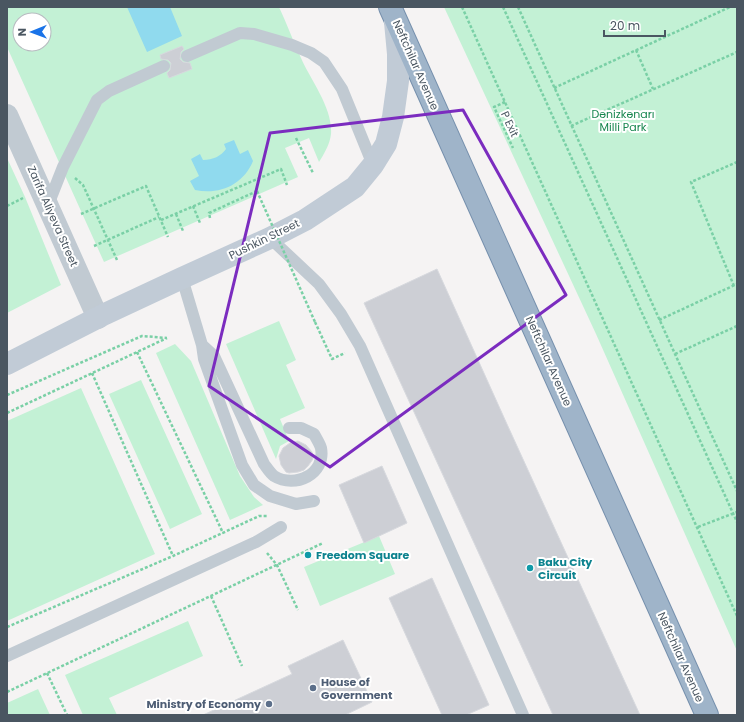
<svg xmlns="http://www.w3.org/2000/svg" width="744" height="722" viewBox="0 0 744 722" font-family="Poppins,sans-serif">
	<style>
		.green { fill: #c3f1d5; fill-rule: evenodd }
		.water { fill: #90daee }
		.building { fill: #cdcfd5; stroke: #d7d9de }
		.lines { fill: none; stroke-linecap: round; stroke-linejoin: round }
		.trunk-casing { stroke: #7690ad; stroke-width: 24 }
		.path { stroke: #7ad0a6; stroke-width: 2.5; stroke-dasharray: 3 2; stroke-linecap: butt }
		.service { stroke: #c1cad2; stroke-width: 12 }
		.minor { stroke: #c1cad2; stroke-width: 22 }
		.secondary { stroke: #c1cbd6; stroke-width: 22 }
		.trunk { stroke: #9fb4c9; stroke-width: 22 }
		.path-bridge { stroke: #7ad0a6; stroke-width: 2.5; stroke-dasharray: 3 2; stroke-linecap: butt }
		.marked { fill: none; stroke: #7b2cbf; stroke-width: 3; stroke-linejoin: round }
		.culture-dot { fill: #0f9aa8; stroke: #fff; stroke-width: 1.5 }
		.service-dot { fill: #5c6f8a; stroke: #fff; stroke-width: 1.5 }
		.labels { text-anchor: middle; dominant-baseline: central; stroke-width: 4; stroke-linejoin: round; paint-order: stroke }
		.street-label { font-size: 11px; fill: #4a5661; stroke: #fff }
		.park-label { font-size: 11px; fill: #17864f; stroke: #fff }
		.culture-label { font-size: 11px; font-weight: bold; fill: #0d838f; stroke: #fff; text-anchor: start }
		.service-label { font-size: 11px; font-weight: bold; fill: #4e5e75; stroke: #fff; text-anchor: start }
	</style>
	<rect width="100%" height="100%" fill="#f5f3f3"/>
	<path class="green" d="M7,7H279C287,24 293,41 301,58C311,81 333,108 331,134C330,144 324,154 319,162L309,138L285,148L298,177L104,262L7,47ZM20,20H44V44H20Z
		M444,7H737V651L596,334Z
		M7,158L25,197L61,285L7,313Z
		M279,321L296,360L286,365L305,408L280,419L289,441L280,446L276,459L226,344Z
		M175,344L191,361L240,476L254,497L263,505L230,520L156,353Z
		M141,380L202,514L170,529L109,394Z
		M81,388L155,554L7,621V421Z
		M379,536L395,574L320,606L304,567Z
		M188,621L203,656L109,698L117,715H83L65,675Z
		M38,689L50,715H7V703Z"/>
	<path class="water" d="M127,7H170L182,36L147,52Z
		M234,140L240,154L248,150L253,161C243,185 220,195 195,190L190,181L199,176L191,159L200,154L203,160C213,160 221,156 226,149L224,144Z"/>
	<path class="building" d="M182,46L184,49L181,52L180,59L183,62L190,63L192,69L169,78L167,73L170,70L171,63L168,60L161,59L160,55Z
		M437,269L506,422L640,715H553L364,303Z
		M298,441L306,445L312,452L313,459L308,466L304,470L298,472L289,473L286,472L281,465L279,456L283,448L290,443Z
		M382,466L407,523L364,543L339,485Z
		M432,578L489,705L466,715H442L389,598Z
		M343,640L372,702L345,715H203L292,674L288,666Z"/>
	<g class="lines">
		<g class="trunk-casing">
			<path id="trunk" d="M390,7L707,715"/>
		</g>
		<path class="path" d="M462,7L737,616
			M503,7L737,522
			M518,7L737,491
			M636,50L653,89
			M554,88L730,7
			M505,102L494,107L513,148
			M571,126L737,52
			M296,138L313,173
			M75,178L83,185L117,260
			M7,206L23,198
			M193,206L200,223
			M81,214L146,186L168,237
			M176,214L183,231
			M210,218L209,213L257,191
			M161,220L281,169L287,185
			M94,246L159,217
			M734,286L691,182L737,162
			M659,320L737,284
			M315,322L332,359L345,353
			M137,352L223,533
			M675,354L737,326
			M92,373L173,556
			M7,395L142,336L167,338
			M7,413L167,338
			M698,527L737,512
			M267,553L277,565L298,610
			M211,596L242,666
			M7,627L173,556L259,516H267
			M47,673L67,715
			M7,692L323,543"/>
		<path class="service" d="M187,56L240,33L254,34L292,45L311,53L324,62L342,89L373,165
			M48,205L63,167L97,100L109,91L164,66
			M270,238L319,284L341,314L360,346L523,715
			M182,278L202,345L214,356L264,464C267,468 270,473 274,476C295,489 326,474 321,448C320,444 316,438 314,434L301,428H289
			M202,345L204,359L242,465L254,485L270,496L296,504L314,501
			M7,656L256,542L281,527"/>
		<path class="minor" d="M7,115L98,318"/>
		<path class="secondary" d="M7,364L105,314L182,278L270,238L305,220L355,187L373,165L386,144L393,117L398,81V54L395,22"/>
		<use href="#trunk" class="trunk"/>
		<path class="path-bridge" d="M257,191L315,322"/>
	</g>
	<path class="marked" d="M463,110L566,295L330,467L209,386L270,133Z"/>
	<g class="culture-dot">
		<circle cx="308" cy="555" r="4"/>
		<circle cx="530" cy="568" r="4"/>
	</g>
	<g class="service-dot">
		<circle cx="313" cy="688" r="4"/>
		<circle cx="269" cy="704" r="4"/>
	</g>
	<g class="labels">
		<g class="street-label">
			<text transform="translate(416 65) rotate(66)">Neftchilar Avenue</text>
			<text transform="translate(510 124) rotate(65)">P Exit</text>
			<text transform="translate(53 216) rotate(66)">Zarifa Aliyeva Street</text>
			<text transform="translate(264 239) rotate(-26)">Pushkin Street</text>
			<text transform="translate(549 361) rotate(66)">Neftchilar Avenue</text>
			<text transform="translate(681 657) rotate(66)">Neftchilar Avenue</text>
		</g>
		<g class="park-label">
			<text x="623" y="114">Dənizkənarı<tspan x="623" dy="13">Milli Park</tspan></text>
		</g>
		<g class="culture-label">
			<text x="316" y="555">Freedom Square</text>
			<text x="538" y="562">Baku City<tspan x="538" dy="13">Circuit</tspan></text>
		</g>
		<g class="service-label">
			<text x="321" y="682">House of<tspan x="321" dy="13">Government</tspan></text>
			<text x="261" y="704" text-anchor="end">Ministry of Economy</text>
		</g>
	</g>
	<rect width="744" height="722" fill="none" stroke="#4a5661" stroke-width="16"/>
	<g transform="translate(32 32) rotate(269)"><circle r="19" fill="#ffffff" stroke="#b7bbc0"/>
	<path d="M0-3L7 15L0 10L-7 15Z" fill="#1a73e8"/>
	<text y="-6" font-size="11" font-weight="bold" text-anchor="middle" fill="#4a5661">N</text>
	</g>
	<path d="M604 30v6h61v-6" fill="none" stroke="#4a5661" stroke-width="2"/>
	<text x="610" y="30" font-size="12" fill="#4a5661" stroke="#ffffff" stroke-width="3" paint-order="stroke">20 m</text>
</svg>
